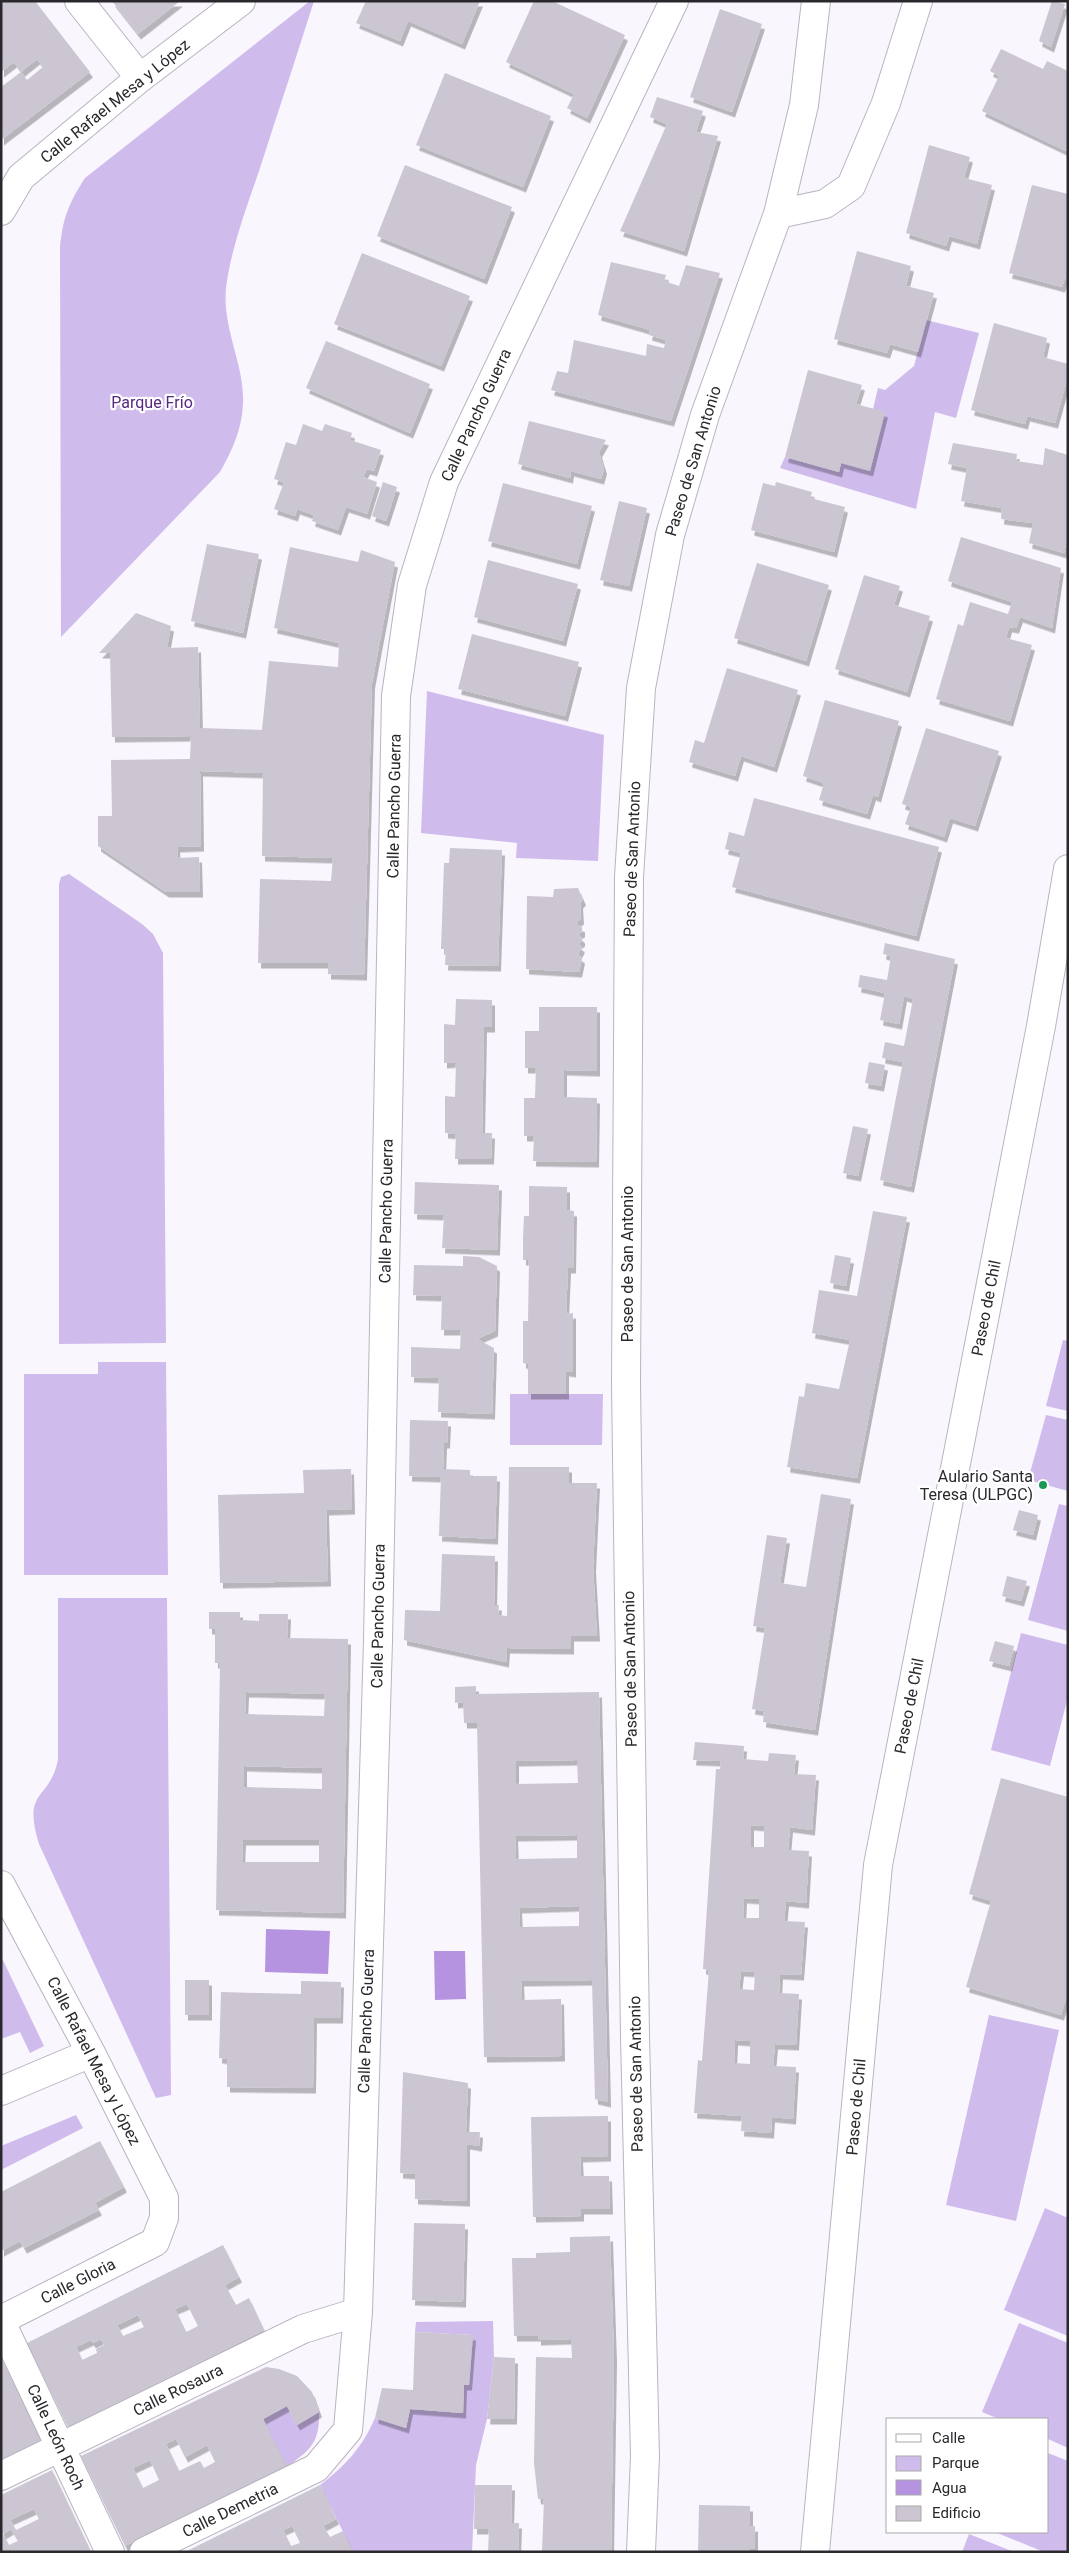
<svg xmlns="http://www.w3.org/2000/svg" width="1069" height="2553" viewBox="0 0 1069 2553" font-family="Roboto,sans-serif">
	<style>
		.green { fill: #d0bbed }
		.water { fill: #b593e1 }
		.building { fill: #cbc6d2; fill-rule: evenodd; filter: url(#shadow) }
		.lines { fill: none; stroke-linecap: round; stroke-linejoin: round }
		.minor-casing { stroke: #b9b4c0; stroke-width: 30 }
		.minor { stroke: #fff; stroke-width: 28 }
		.poi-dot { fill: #1a9856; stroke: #fff; stroke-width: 2 }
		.labels { text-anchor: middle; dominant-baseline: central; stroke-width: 4.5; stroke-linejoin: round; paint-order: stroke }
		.street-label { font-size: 16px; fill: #2a282d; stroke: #fff }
		.park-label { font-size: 16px; fill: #562882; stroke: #fff }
		.poi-label { font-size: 16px; fill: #2a282d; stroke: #fff; text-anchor: end }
	</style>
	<defs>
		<filter id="shadow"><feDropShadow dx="3" dy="5.5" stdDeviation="0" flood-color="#0004"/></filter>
	</defs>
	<rect width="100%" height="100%" fill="#f9f6fe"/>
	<path class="green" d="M310,1H314C296,58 277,115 259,171C246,209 231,248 226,288C222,329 245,365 243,404C242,429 232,451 220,472L61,637L60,247C63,217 69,203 85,178Z
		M926,320L979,333L956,418L935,412L916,509L780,468L785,457L839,472L841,463L873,409L878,388L885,390L914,366Z
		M427,691L604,735L598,861L516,858L517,843L421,833Z
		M69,874L142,924L153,934L163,953L166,1343L59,1344V884L61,877Z
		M1063,1340L1068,1341V1411L1046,1406Z
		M98,1362H166L168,1575H24V1374H98Z
		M510,1394H603L602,1445H510Z
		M1046,1415L1068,1420V1491L1028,1480Z
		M1059,1504L1068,1506V1631L1028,1620Z
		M58,1598H167L171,2095L156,2098L39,1844C22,1788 49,1802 58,1760Z
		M1021,1633L1068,1645V1697L1050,1766L991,1750Z
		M1,1956L44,2046L30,2053L20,2032L1,2039Z
		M989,2015L1059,2030L1016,2221L946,2205Z
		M76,2115L83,2128L1,2170V2146Z
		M1045,2208L1068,2218V2336L1004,2310Z
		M493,2321L494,2357L487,2419L476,2465L472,2552H353L320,2485C345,2466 362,2448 375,2418L406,2428L410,2409L463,2413L464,2385L469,2384L472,2335L415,2332L416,2322Z
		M1019,2323L1068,2343V2448L1048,2439V2419H999L982,2412Z
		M287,2406L297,2425L319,2412C320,2443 310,2450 287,2467L263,2419Z
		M1048,2453L1068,2461V2552H1044L995,2532H1048Z
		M969,2534L1014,2552H962Z"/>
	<path class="water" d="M266,1929L330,1931L328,1974L265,1972Z
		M434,1951H465L466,1999L435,2000Z"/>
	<path class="building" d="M1,1H35L90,72L1,140V87L21,72L14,62L1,72ZM37,59L43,67L27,80L21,72Z
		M112,1H180L138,34Z
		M366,1H480L462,44L408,21L400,41L356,23Z
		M534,1H552L625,35L587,118L567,108L574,94L506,62Z
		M1052,1L1065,4L1051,47L1039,41Z
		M720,9L762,24L732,112L690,97Z
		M1001,49L1043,69L1047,61L1068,71V152L982,111L999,76L990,71Z
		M445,73L551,116L523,187L416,145Z
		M657,97L703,111L696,132L718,136L684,251L620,231L667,124L650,117Z
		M929,145L970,157L964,178L992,185L977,244L949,236L946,246L906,233Z
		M405,165L512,207L484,279L377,236Z
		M1032,185L1068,194V279L1065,278L1062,287L1009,273Z
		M857,251L911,266L906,286L934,293L918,352L890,344L887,353L834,339Z
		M362,253L470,296L441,366L334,324Z
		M611,262L666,275L664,281L679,286L686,265L720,273L671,421L551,390L557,371L568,373L574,340L646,356L647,344L664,348L666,340L649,335L650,330L598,315Z
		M994,323L1047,338L1043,357L1068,364V376L1055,423L1027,416L1025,424L971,410Z
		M326,341L430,384L410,433L306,388Z
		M808,370L862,385L856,404L885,412L870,471L841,463L839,472L785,457Z
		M529,421L606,440L599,452L604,469L601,479L571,471L570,478L518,464Z
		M303,424L322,431L325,424L352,433L350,440L381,450L374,471L367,469L363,477L377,482L367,514L346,507L338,530L312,521L314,515L297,509L295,516L274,509L284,482L274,479L286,442L296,445Z
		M953,443L1017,454L1016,461L1043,465L1045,448L1068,455V533L1064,553L1029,543L1033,523L1001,519L1002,508L961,501L967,468L948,464Z
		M383,482L397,487L386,521L372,516Z
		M776,482L812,492L810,498L845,507L834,552L751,530L763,483L775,486Z
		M503,483L592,506L577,564L488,541Z
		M619,501L647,508L629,586L600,580Z
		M961,537L1061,568L1052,628L1020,617L1016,628L1009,627L1006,638L1032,645L1010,721L936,699L958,624L963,626L970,602L1008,614L1012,602L948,581Z
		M207,544L259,554L243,633L191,621Z
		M290,547L358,562L361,550L395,562L372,683L364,975L328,974V963H258L260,879L331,881L333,858L262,856L263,773L200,771L201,846L177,847L178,858L199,857L200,892H166L98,846V816H112L111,760L190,759L191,736L112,737L110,653H99L136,613L171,626L167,648L198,647L200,728L262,730L269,661L338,667L339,643L274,628Z
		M488,560L578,584L563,641L474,617Z
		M757,563L829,585L806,661L734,638Z
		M864,575L900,586L894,605L930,616L907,692L835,669Z
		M472,634L579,662L565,716L458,689Z
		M727,668L798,690L774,767L741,756L735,776L689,762L695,740L704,743Z
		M825,700L899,721L878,797L873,795L867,814L819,800L824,783L803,776Z
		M926,728L999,751L975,826L950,818L944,837L905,824L911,807L902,804Z
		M754,798L939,847L916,936L732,887L741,853L725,849L729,832L744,836Z
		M450,848L502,850L498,966L445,965L446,949H441L444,863H449Z
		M578,888L583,900L580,903L581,919L578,921V925L582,927V932L578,934L582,938V941L578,944L582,947L578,955L582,958L579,972L526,969L527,896L553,897L554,889Z
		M885,943L955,959L911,1187L880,1180L903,1062L882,1058L885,1042L904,1046L913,999L904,996L899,1024L880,1020L885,993L858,987L860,975L887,980L891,956L883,954Z
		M456,999L492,1000V1027H484L482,1133H492L491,1159H455L456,1134L445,1133V1096L455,1097L456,1062L444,1063V1024L455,1025Z
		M539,1007H597V1071L564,1070V1097L597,1098L596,1162L533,1161L534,1136H524V1098H535L536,1068H525V1031H539Z
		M869,1062L885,1065L881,1086L865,1083Z
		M853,1126L868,1129L858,1176L843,1173Z
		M415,1182L499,1185L497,1250L442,1248L444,1215L414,1214Z
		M529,1186L567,1187V1210L574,1211L573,1268H568L566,1314L573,1313V1372L566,1371V1394H528V1364L523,1363V1321H528L529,1260H523V1238L524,1216H529Z
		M873,1211L907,1217L857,1478L787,1467L799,1396L804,1397L806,1383L839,1389L850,1340L812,1333L819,1290L857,1296Z
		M835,1255L851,1258L846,1286L830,1283Z
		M463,1256L479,1257L497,1266L495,1331L477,1339L494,1348L492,1414L438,1412L439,1378L411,1377V1347L460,1349L461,1330H441L442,1296L413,1295L414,1265L463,1266Z
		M410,1420L448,1421L447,1443H444L443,1469L470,1470V1476H497L495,1539L439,1536L441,1477L409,1476Z
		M509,1467H569V1483H597L593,1567L597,1636H571V1649L507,1648L506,1662L404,1640L405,1610L440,1611L442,1554L495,1556L494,1605H499L498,1615L507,1616Z
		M351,1469L352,1509L326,1510L328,1581L220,1583L218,1495L304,1493L303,1470Z
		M821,1494L851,1499L815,1730L763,1722L764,1711L752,1709L765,1628L753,1626L767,1535L787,1538L780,1583L806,1587Z
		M1019,1510L1038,1515L1033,1535L1013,1530Z
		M1007,1576L1027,1581L1021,1601L1002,1596Z
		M209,1612H240V1620L259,1621V1614H288L287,1638L348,1639L343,1913L216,1910L220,1663H215V1629H209ZM246,1692L325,1694L324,1716L245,1714ZM244,1766L322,1768V1789L244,1787ZM243,1840H319V1862H242Z
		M995,1641L1014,1646L1009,1666L989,1661Z
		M476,1686V1694L599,1692L608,2102L595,2099L592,1980L521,1981L522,2000L561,1999L562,2056L484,2057L477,1723H464L463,1702L455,1703V1687ZM577,1760L578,1783L516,1784V1761ZM577,1835V1858L516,1859L515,1836ZM579,1906V1926L520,1927L519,1908Z
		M695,1742L744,1746L743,1759L768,1761L769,1753L796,1755L794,1774L816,1775L812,1830L790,1827L788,1850L809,1851L806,1903L786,1901L784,1921L805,1922L801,1975L780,1974L779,1993L799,1994L796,2045L775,2044L773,2066L796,2067L793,2119L772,2117L771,2133L741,2131L742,2116L694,2113L698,2060L702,2061L709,1970L703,1969L716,1769H720L721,1761L693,1760ZM751,1825L764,1826V1847H751ZM744,1898L759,1899V1918H743ZM741,1971L755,1972L754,1990L739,1989ZM735,2040L750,2041V2064L734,2063Z
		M1001,1778L1068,1797V1992L1061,2015L966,1987L991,1901L969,1894Z
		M185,1980H209V2015H185Z
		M301,1981L341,1982L340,2018H314L313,2088L227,2087V2059L219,2058L221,1992L301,1994Z
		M403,2072L468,2083L466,2132H480L479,2146L467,2144V2201L415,2199V2174L400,2173Z
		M608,2116V2156L580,2157L581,2176H609L610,2209H581V2216L533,2217L531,2117Z
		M100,2141L124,2187L95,2203L99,2210L24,2248L20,2241L1,2251V2192Z
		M414,2223L465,2224L463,2302L412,2300Z
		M610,2236L614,2357L611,2552H542L544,2499H538L534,2463L536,2357L572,2358L571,2339L538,2340V2336H514L512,2258H536V2253L570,2252V2237Z
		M223,2245L239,2277L225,2285L236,2305L249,2298L264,2330L68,2427L27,2343ZM187,2304L198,2326L186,2332L175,2309ZM138,2315L144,2327L123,2336L117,2325ZM101,2339L104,2345L96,2349L97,2353L82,2360L76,2347L91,2340L93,2343Z
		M415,2332L473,2335L469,2385H464L463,2413L410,2409L406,2428L375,2418L382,2388L413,2390Z
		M494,2357L515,2358L514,2419H487Z
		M1,2358L42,2440L1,2460Z
		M266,2367L279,2369L297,2376L312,2392L319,2412L297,2425L287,2406L263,2419L287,2467L125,2546L81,2456ZM176,2439L185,2457L207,2445L215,2462L204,2468L200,2461L179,2471L166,2444ZM150,2460L159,2480L143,2488L133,2468Z
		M52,2470L91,2552H1V2495ZM34,2509L39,2519L16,2530L10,2520ZM11,2529L18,2541L9,2545L3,2534Z
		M320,2485L336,2519L323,2526L330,2537L343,2531L353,2552H274L273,2550L268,2552H185ZM292,2526L300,2543L291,2546L283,2530Z
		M475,2485H512L511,2523H519L518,2552H488L489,2529H474Z
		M699,2505L750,2506V2527L755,2526V2549H750V2552H698Z"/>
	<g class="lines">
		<g class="minor-casing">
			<path id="minor" d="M79,1L140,78
				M1,211L21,177L140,78L241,1
				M778,214L825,204L851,186L886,103L918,1
				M1,1885L91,2053L164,2198V2218L155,2242L1,2320
				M1,2091L91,2053
				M1,2322L110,2552
				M1,2476L303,2329L358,2312
				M144,2552L316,2468L348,2430L358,2312L378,1641L396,696L412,585L444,482L674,1
				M641,2552L645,2456L635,2036L626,1383L629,877L641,688L670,535L705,415L778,214L804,105L816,1
				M815,2552L878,1865L1041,1026L1068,869"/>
		</g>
		<use href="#minor" class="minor"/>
	</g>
	<circle class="poi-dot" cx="1043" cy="1485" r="5"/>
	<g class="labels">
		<g class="street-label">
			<text transform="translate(115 101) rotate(-39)">Calle Rafael Mesa y López</text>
			<text transform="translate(476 415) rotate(-65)">Calle Pancho Guerra</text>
			<text transform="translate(693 461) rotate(-73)">Paseo de San Antonio</text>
			<text transform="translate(394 806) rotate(-89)">Calle Pancho Guerra</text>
			<text transform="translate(632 859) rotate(-88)">Paseo de San Antonio</text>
			<text transform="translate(386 1211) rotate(-89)">Calle Pancho Guerra</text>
			<text transform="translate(627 1264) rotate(-90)">Paseo de San Antonio</text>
			<text transform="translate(986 1308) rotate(-79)">Paseo de Chil</text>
			<text transform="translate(378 1616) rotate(-89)">Calle Pancho Guerra</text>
			<text transform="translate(630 1669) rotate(-91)">Paseo de San Antonio</text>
			<text transform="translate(909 1706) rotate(-79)">Paseo de Chil</text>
			<text transform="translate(366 2021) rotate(-88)">Calle Pancho Guerra</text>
			<text transform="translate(94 2061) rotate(63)">Calle Rafael Mesa y López</text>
			<text transform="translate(636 2074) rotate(-91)">Paseo de San Antonio</text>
			<text transform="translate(856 2107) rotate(-85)">Paseo de Chil</text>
			<text transform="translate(78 2281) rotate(-27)">Calle Gloria</text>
			<text transform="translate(178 2390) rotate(-26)">Calle Rosaura</text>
			<text transform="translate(56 2437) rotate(65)">Calle León Roch</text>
			<text transform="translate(230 2510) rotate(-26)">Calle Demetria</text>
		</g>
		<g class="park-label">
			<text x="152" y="402">Parque Frío</text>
		</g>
		<g class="poi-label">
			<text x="1033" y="1476">Aulario Santa<tspan x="1033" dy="18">Teresa (ULPGC)</tspan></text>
		</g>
	</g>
	<rect width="1069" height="2553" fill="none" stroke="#2a282d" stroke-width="5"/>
	<rect x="886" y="2418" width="162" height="115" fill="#ffffff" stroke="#aaa9ab"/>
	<rect x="896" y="2434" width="25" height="8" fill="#ffffff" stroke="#aaa9ab"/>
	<text x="932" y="2443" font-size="15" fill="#2a282d">Calle</text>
	<rect x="896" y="2456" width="25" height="15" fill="#d0bbed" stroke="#aaa9ab"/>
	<text x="932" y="2468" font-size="15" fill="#2a282d">Parque</text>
	<rect x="896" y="2480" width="25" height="15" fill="#b593e1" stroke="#aaa9ab"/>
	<text x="932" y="2493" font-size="15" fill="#2a282d">Agua</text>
	<rect x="896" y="2506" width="25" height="15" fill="#cbc6d2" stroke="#aaa9ab"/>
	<text x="932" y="2518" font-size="15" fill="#2a282d">Edificio</text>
</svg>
